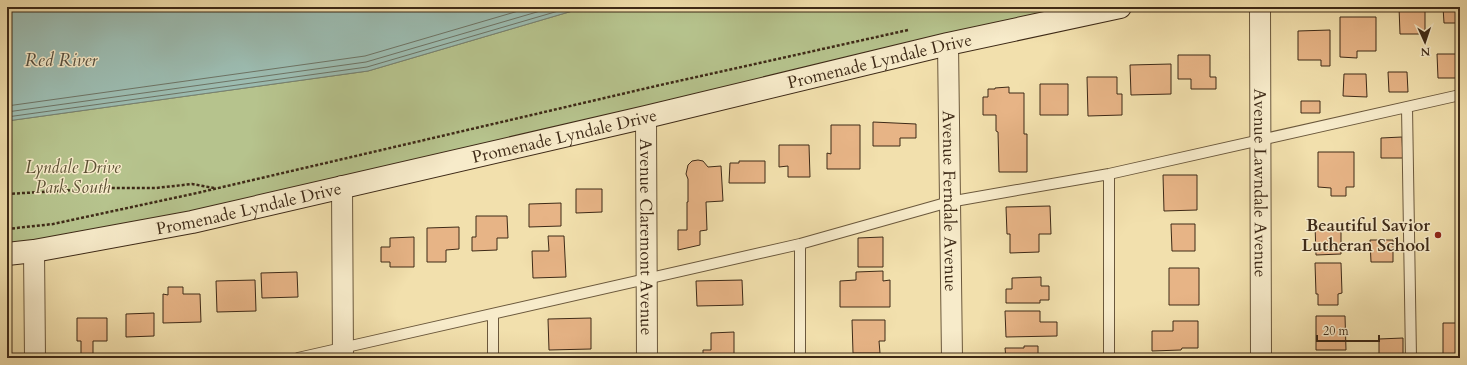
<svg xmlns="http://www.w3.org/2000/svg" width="1467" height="365" viewBox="0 0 1467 365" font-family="Cardo,serif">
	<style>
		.green { fill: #b6c38d; stroke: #7a7652 }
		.water { fill: #9cbcb1; stroke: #768273 }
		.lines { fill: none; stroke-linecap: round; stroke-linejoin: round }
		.shore { stroke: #6d7364; stroke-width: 1 }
		.building { fill: #e7b486; stroke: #3e2a17 }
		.lane-casing { stroke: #6b583c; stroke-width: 12 }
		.street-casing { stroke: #6b583c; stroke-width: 22 }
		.secondary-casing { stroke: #3e2a17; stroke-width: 24 }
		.path { stroke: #3e2a17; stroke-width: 2.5; stroke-dasharray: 3 2; stroke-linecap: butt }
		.lane { stroke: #f7ebca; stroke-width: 10 }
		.street { stroke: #f7ebca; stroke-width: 20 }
		.secondary { stroke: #f7ebca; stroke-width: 22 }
		.poi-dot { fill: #8f2418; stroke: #f7ebca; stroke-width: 1.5 }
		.labels { text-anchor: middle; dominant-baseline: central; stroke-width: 3; stroke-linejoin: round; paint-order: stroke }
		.street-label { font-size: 17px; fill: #3e2a17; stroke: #f7ebca }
		.park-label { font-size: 17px; font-style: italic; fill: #5c5034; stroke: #f7ebca }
		.poi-label { font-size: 17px; font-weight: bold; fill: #3e2a17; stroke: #f7ebca; text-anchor: end }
		.water-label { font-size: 18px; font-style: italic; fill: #564e3e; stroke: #f7ebca }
	</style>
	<rect width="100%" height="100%" fill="#f2e0ad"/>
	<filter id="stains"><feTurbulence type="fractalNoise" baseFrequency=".005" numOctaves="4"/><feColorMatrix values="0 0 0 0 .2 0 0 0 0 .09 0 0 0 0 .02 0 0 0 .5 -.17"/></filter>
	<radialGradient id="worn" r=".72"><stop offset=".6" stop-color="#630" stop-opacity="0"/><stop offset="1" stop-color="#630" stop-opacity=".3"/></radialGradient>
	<path class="green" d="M586,7H1120L7,254V121L368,71Z"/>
	<path class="water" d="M7,7H586L368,71L7,121Z"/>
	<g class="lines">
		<path class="shore" d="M7,106L365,56L532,7
			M7,112L366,62L554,7
			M7,117L367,67L572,7"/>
	</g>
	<path class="building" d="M1399,7H1425V34H1400Z
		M1443,7H1460V23H1444Z
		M1340,17H1376V51H1357V58L1340,57Z
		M1330,30V66H1321V60H1298V31Z
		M1437,54H1459L1460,78H1438Z
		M1178,55H1210V77H1216V89H1191V79H1178Z
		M1171,64V94L1131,95L1130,65Z
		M1388,72H1407L1408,92H1389Z
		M1344,74H1366L1367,97L1343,96Z
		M1087,77H1117V94H1122V115L1088,116Z
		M1040,84H1068V115H1040Z
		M1009,87V93H1024V134H1027V172H999L998,132L996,131V115H983V97H988V89H995V88Z
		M1301,101H1320V113H1301Z
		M873,122L916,124V138H900V146H873Z
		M831,125H860V169H827V153L831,154Z
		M1402,137L1403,158H1381V138Z
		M779,145H809L810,177H788V166L779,167Z
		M1318,152H1354V187H1346V196H1331V188L1318,187Z
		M698,160L703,161L708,167L721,166L723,201L706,202L707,230L700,231V245L678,250V230H687V202H688V179L686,174L688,165L692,161Z
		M739,161H765V183H729L730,163H739Z
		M1163,175H1197V210L1164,211Z
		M576,189H602V212L576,213Z
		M561,203V226L529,227V204Z
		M1050,206L1051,234H1039V252L1010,253V234H1007L1006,207Z
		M476,216H507L508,238H497V250L472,251V237H476Z
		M1171,224H1195V251H1172Z
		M1341,224V254L1316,255L1315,225Z
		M459,227V249L446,250V262H427V228Z
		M548,236H564L566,277L533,278L532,251H549Z
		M414,237V267H390V262H381V247H390V238Z
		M883,237V267H858V238Z
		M1370,240H1393V262H1371Z
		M1315,263H1341L1342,293L1338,294V305H1318V294H1316Z
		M1169,268H1199V305H1169Z
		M883,271V281L890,280V307H840V281L856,280V272Z
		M297,272L298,297L262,298L261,273Z
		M1041,277V286H1049V300H1040V303H1006V289H1012V278Z
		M255,280L256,311L217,312L216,281Z
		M742,280L743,305L697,306L696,281Z
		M168,287H183V294H200L201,322L163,323V294L168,295Z
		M1005,311H1040V322H1057V336L1006,337Z
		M154,313V336L126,337V314Z
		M1316,316H1345L1346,350H1316Z
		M77,318H107V341H93V358H81V341H77Z
		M591,318V349L549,350L548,319Z
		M852,320H885V341H879L880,353H853Z
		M1173,321H1198V348H1182L1181,350L1152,351V331H1173Z
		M1443,323H1460V358H1443Z
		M734,332V358H703V350H711V333Z
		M1403,338V355H1379V339Z
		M1024,346H1038V354H1045V358H1006L1005,348H1024Z"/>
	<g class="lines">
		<g class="lane-casing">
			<path id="lane" d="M1407,107L1411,358
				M1109,174V358
				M800,244V358
				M493,314V358
				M298,358L800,244L949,202L1109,174L1460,95"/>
		</g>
		<g class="street-casing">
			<g id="street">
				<path id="s1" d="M1260,7L1261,358"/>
				<path id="s2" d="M948,44L952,358"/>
				<path id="s3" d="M646,117L647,358"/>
				<path d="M342,186L343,358"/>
				<path d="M34,251L35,358"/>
			</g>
		</g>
		<g class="secondary-casing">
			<g id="secondary">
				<path id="s4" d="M7,254L34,251L192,222L646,117L948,44L1120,7"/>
			</g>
		</g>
		<path class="path" d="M7,194L108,188H156L192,184L214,188
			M7,229L53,224L197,193L656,86L908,30"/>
		<use href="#lane" class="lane"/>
		<use href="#street" class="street"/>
		<use href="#secondary" class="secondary"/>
	</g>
	<circle class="poi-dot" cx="1438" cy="235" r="4"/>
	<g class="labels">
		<g class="street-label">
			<text stroke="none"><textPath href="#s4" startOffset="894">Promenade Lyndale Drive</textPath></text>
			<text stroke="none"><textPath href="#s4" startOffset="570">Promenade Lyndale Drive</textPath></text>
			<text stroke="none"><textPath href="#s1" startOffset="176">Avenue Lawndale Avenue</textPath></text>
			<text stroke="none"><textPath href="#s2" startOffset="157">Avenue Ferndale Avenue</textPath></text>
			<text stroke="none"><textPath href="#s4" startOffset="246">Promenade Lyndale Drive</textPath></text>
			<text stroke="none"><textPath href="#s3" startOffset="120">Avenue Claremont Avenue</textPath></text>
		</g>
		<g class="park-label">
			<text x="73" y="167">Lyndale Drive<tspan x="73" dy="20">Park South</tspan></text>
		</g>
		<g class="poi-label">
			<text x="1430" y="225">Beautiful Savior<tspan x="1430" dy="20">Lutheran School</tspan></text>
		</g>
		<g class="water-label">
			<text x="61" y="60">Red River</text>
		</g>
	</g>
	<rect width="1467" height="365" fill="none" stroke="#f2e0ad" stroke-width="24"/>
	<rect x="8" y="8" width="1451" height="349" fill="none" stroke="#3e2a17" stroke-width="2"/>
	<rect x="12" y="12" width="1443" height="341" fill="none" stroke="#3e2a17"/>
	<g transform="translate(1425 42) rotate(177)" stroke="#f7ebca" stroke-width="3" paint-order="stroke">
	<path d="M0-3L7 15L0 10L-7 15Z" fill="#3e2a17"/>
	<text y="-6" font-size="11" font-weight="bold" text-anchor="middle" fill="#3e2a17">N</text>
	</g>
	<path d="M1317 335v6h62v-6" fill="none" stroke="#3e2a17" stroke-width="2"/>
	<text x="1323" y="335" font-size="12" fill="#3e2a17" stroke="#f7ebca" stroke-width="3" paint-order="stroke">20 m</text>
	<rect width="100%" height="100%" filter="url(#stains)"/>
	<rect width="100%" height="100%" fill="url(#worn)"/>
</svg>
